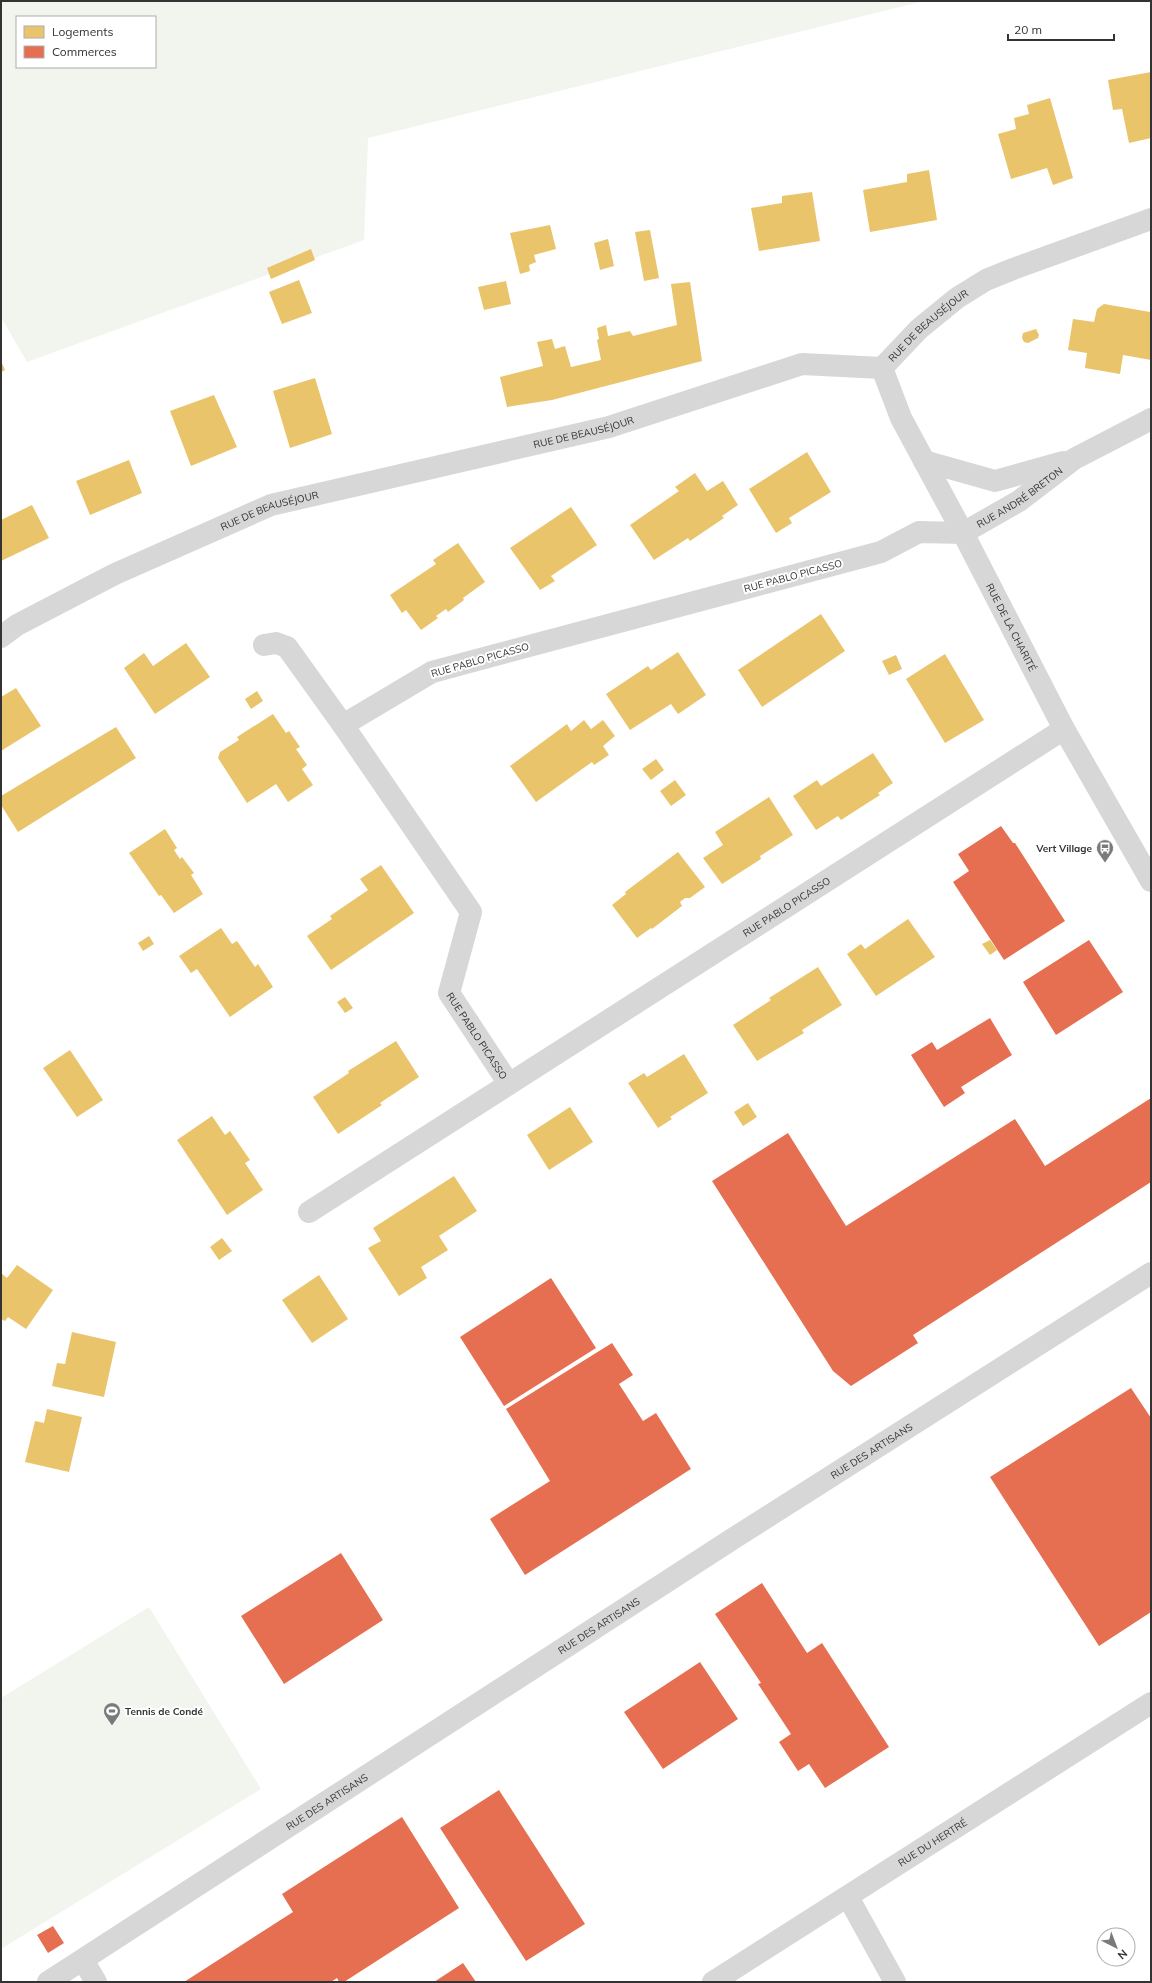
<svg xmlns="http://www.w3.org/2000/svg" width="1152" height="1983" viewBox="0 0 1152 1983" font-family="Mulish,sans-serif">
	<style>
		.green { fill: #f1f5ed; fill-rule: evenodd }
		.homes { fill: #e9c46a }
		.shops { fill: #e76f51 }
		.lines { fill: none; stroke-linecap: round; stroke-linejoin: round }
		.minor { stroke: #d7d7d7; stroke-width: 22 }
		.labels { text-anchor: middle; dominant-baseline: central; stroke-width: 4; stroke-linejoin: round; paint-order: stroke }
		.street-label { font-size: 10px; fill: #333; stroke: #fff }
		.poi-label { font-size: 10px; font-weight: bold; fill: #333; stroke: #fff; text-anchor: end }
	</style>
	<rect width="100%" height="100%" fill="#fff"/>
	<path class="green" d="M1,1H924L368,138L364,240L27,362L1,317ZM17,17H155V67H17Z
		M149,1607L261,1789L1,1949V1698Z"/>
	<path class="homes" d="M1151,72V138L1129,143L1122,109L1113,110L1108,80Z
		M1050,98L1073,178L1053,185L1047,168L1011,179L998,134L1016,129L1014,118L1029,114L1027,105Z
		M929,170L937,220L870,232L863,190L907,182V174Z
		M812,192L820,241L759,251L751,208L782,203V196Z
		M550,225L556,249L534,255L536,262L529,265L530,271L520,274L510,233Z
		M650,230L659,278L644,281L635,232Z
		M608,239L614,266L600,270L594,243Z
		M311,249L315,260L271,279L267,268Z
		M299,280L312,313L282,324L269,292Z
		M506,281L511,304L484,310L478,287Z
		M690,282L702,361L552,400L507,407L500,377L543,366L537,342L552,339L555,349L565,346L571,367L601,360L597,340L599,339L597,328L606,325L608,336L630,331L633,336L677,325L671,284Z
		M1104,304L1150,312L1151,309V360L1123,355L1120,374L1085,368L1087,353L1068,350L1073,319L1094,322L1097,309Z
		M1036,329L1039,335L1038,338L1028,343L1024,342L1022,338L1023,333Z
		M1,361L5,370L1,372Z
		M315,378L332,434L290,448L273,391Z
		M214,395L237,447L191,466L170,411Z
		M807,452L831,492L789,518L792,523L776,533L749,489Z
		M129,460L142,493L90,515L76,481Z
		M695,473L707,491L723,481L738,505L722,516L724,518L690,541L688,538L654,560L630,525L679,491L675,487Z
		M32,505L49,538L1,561V520Z
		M571,507L597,545L551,576L555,581L540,590L510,548Z
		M458,543L485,582L463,598L464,600L448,612L446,609L436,616L438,618L421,630L406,610L402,613L390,595L436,564L433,560Z
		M821,614L845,651L762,707L738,670Z
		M186,643L210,677L155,714L124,668L144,653L153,666Z
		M678,652L706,695L678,714L671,704L630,730L606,694L648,666L651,670Z
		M945,654L984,720L945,743L906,679Z
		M896,655L902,669L889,675L882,661Z
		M16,688L41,726L1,751V697Z
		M257,691L263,701L251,709L245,699Z
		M273,714L286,733L289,731L300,747L296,749L307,765L302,769L313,785L288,802L276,784L247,803L218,758L220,752L239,740L237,737Z
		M584,720L591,729L603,720L615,736L603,746L609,755L594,765L592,762L536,802L510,766L567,724L571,731Z
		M116,727L136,758L18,832L1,805V796Z
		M873,753L893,783L878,793L880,795L841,820L838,816L816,830L793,796L817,780L821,786Z
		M656,759L664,770L651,780L642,769Z
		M675,780L686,795L671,806L660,791Z
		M769,797L793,835L760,856L761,859L722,884L703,858L723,845L715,832Z
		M165,829L177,848L174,850L180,859L182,857L194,873L191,875L203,894L174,913L161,895L159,896L129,853Z
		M678,852L705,887L690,898H685L680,902L682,906L652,929L651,928L637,938L612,905L626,894L625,892Z
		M381,865L414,913L331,970L307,936L332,919L330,916L368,890L360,879Z
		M908,919L935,957L876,996L847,954L861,944L865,949Z
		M221,928L232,944L237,941L255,967L258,964L273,987L230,1017L197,969L191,973L179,956Z
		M149,936L154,944L143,951L138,943Z
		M990,940L997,950L990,955L982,944Z
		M818,967L842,1005L802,1030L804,1033L757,1061L733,1025L771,1000L769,998Z
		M345,997L353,1008L345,1013L337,1002Z
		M396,1041L419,1077L380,1103L382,1105L338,1134L313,1097L349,1073L348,1071Z
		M70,1050L103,1100L77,1117L43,1068Z
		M684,1054L708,1093L670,1117L672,1119L658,1128L628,1083L644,1073L647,1077Z
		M748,1103L757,1117L743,1126L734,1112Z
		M570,1107L593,1142L549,1170L527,1135Z
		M212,1116L225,1135L230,1131L250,1160L245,1163L263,1190L227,1215L177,1140Z
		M454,1176L477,1211L439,1236L448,1250L421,1267L427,1278L399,1296L368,1248L381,1241L373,1228Z
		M222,1238L232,1251L219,1260L210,1247Z
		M17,1265L53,1290L26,1329L8,1317L5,1321L1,1319V1273L7,1278Z
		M319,1275L348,1319L312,1343L282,1300Z
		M72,1332L116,1342L104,1397L52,1386L57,1363L65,1364Z
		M47,1409L82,1417L69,1472L25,1462L35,1421L44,1423Z"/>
	<path class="shops" d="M1001,826L1013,843H1015L1065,921L1004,960L953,882L969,871L958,854Z
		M1089,940L1123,992L1056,1035L1023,982Z
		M990,1018L1012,1055L961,1087L965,1093L944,1107L911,1055L932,1042L937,1050Z
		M1151,1098V1182L913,1335L918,1343L851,1386L833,1371L712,1181L788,1133L846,1226L1015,1119L1045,1166Z
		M551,1278L596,1348L504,1406L460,1337Z
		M612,1343L633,1375L619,1384L643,1421L656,1413L691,1469L525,1575L490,1519L550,1481L506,1409Z
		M1131,1388L1151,1418V1612L1099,1646L990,1477Z
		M341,1553L383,1620L284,1684L241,1616Z
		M762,1583L807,1653L822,1643L889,1747L825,1788L809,1764L798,1771L779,1742L791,1734L758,1684L761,1683L715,1614Z
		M700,1662L738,1719L663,1769L624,1712Z
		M499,1790L585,1924L526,1961L440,1828Z
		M402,1817L459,1908L344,1982H339L337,1978L331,1982H184L293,1912L282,1894Z
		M53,1926L64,1943L48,1953L37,1935Z
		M463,1963L476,1982H434Z"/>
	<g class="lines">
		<g class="minor">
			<path id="s1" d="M882,368L901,418L963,533L1064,729L1151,881"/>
			<path d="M924,461L995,481L1063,462"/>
			<path id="s2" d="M963,533L919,532L881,552L432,672L343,725L471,912L449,993L509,1084L1064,729"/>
			<path id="s3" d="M963,533L1019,501L1074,459L1151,419"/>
			<path id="s4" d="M1,637L17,625L115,574L271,505L609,427L802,364L882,368L919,329L957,298L986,280L1013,269L1151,219"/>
			<path d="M264,645L276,643L287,647L343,725"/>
			<path d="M309,1212L509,1084"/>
			<path d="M848,1897L895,1982"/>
			<path d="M83,1960L96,1982"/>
			<path id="s5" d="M48,1982L734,1538L1151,1273"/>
			<path id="s6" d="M713,1982L1151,1703"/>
		</g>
	</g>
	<defs>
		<g id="bus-pin" transform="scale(0.9)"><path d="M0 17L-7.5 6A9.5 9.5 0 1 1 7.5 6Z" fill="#7a7a7a" stroke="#fff"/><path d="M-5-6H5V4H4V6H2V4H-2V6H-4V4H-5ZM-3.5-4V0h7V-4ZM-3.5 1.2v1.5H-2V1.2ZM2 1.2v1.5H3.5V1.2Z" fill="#fff"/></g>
		<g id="stadium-pin" transform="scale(0.9)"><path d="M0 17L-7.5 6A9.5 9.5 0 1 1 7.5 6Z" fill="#7a7a7a" stroke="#fff"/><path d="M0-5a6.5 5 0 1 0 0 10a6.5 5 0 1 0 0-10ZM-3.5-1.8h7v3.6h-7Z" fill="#fff"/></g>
	</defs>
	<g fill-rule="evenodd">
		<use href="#bus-pin" x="1105" y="848"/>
		<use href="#stadium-pin" x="112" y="1711"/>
	</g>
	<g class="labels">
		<g class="street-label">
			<text stroke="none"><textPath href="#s4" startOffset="994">RUE DE BEAUSÉJOUR</textPath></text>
			<text stroke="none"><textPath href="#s4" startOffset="622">RUE DE BEAUSÉJOUR</textPath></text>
			<text stroke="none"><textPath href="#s3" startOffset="67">RUE ANDRÉ BRETON</textPath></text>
			<text stroke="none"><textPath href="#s4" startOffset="298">RUE DE BEAUSÉJOUR</textPath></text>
			<text transform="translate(793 576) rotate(-15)">RUE PABLO PICASSO</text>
			<text stroke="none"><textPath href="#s1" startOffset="290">RUE DE LA CHARITÉ</textPath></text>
			<text transform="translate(480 660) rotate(-16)">RUE PABLO PICASSO</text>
			<text stroke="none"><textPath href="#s2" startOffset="1404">RUE PABLO PICASSO</textPath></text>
			<text stroke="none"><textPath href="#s2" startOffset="1017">RUE PABLO PICASSO</textPath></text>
			<text stroke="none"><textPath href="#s5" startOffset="980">RUE DES ARTISANS</textPath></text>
			<text stroke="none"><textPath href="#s5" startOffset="656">RUE DES ARTISANS</textPath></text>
			<text stroke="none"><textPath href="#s5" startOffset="332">RUE DES ARTISANS</textPath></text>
			<text stroke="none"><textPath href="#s6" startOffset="260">RUE DU HERTRÉ</textPath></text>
		</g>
		<g class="poi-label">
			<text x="1092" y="848">Vert Village</text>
			<text x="125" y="1711" text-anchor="start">Tennis de Condé</text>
		</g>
	</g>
	<rect width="1152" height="1983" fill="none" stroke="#333333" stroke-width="4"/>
	<rect x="16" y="16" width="140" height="52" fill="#ffffff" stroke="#adadad"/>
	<rect x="24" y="26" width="20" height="12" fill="#e9c46a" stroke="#adadad"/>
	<text x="52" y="36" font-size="12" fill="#333333">Logements</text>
	<rect x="24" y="46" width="20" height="12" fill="#e76f51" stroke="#adadad"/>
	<text x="52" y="56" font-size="12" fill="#333333">Commerces</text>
	<g transform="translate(1116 1947) rotate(138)"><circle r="19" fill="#ffffff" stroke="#adadad"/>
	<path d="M0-3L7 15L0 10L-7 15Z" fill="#7a7a7a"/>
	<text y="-6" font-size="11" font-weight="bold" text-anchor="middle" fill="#333333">N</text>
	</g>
	<path d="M1008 34v6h106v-6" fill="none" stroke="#333333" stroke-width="2"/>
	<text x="1014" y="34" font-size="12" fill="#333333" stroke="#ffffff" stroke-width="3" paint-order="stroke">20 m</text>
</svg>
